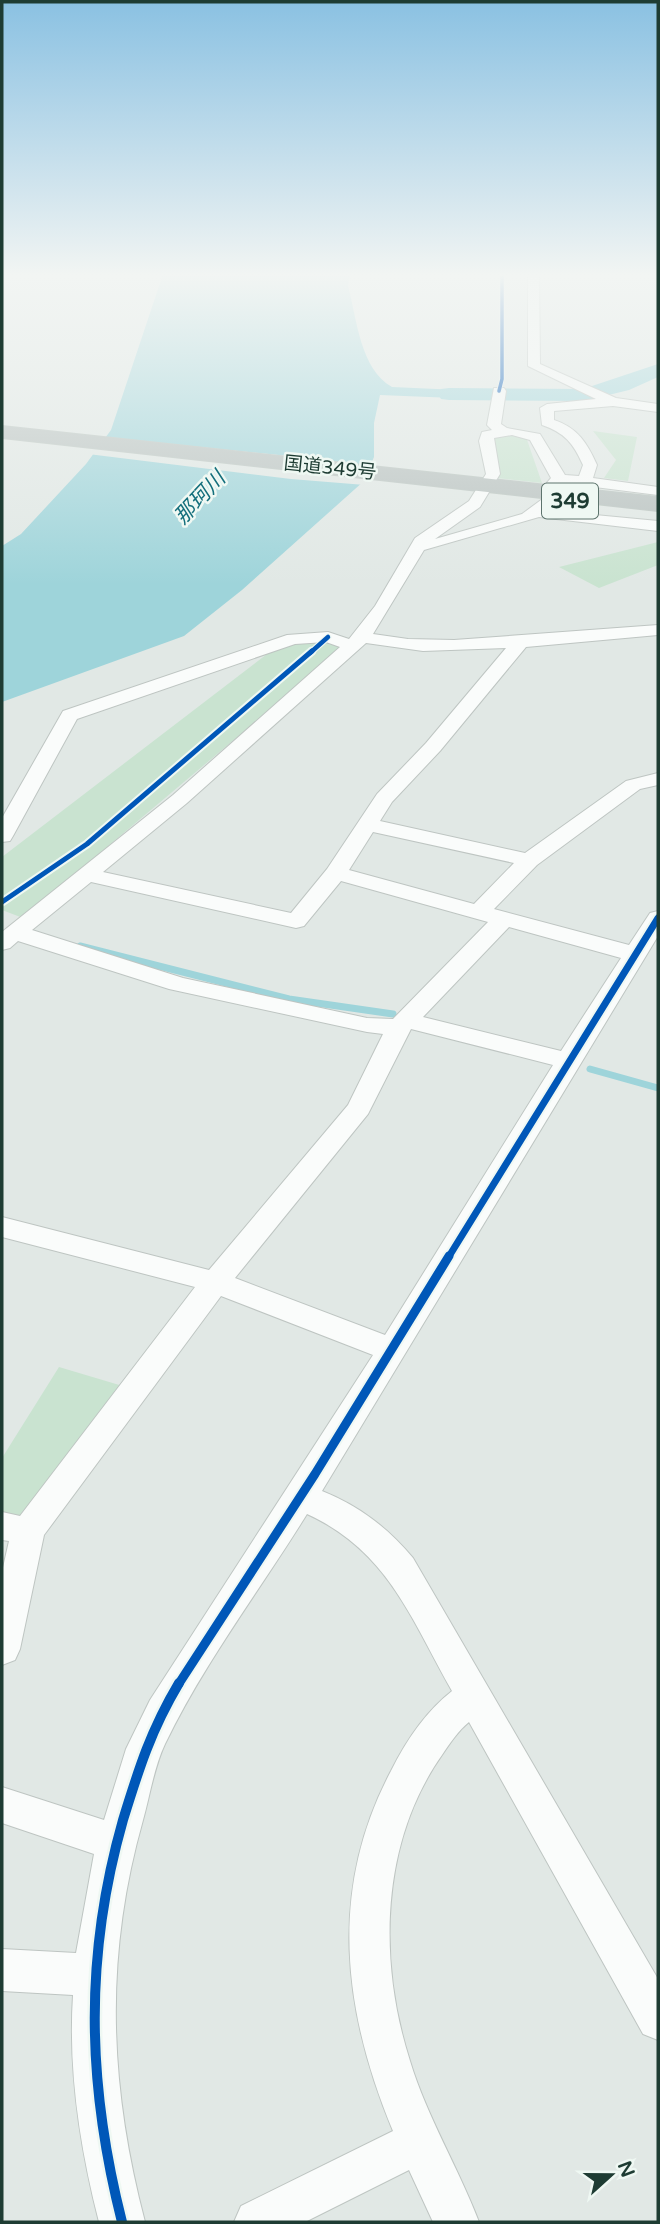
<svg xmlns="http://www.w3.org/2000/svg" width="660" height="2224" viewBox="0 0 660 2224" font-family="'Varela Round','Noto Sans JP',sans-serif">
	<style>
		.green { fill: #c9e3d0 }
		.water { fill: #9ed4da }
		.pier { fill: #e1e8e5 }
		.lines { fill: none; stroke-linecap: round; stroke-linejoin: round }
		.stream { stroke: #9ed4da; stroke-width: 7 }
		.river { fill: #9ed4da; fill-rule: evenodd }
		.minor-casing { stroke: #bec5c2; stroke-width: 2 }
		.highway-casing { stroke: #bbc5c1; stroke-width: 2 }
		.minor { fill: #fafcfb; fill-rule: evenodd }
		.highway { fill: #b9c2c0; fill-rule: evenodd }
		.cycleway-far5-casing { stroke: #eff8f3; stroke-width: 5 }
		.cycleway-far4-casing { stroke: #eff8f3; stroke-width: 7 }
		.cycleway-far3-casing { stroke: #eff8f3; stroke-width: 9 }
		.cycleway-far2-casing { stroke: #eff8f3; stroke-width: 11 }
		.cycleway-far1-casing { stroke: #eff8f3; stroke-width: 13 }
		.cycleway-casing { stroke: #eff8f3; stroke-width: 15 }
		.cycleway-far5 { stroke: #0057b8; stroke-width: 3.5 }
		.cycleway-far4 { stroke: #0057b8; stroke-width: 4.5 }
		.cycleway-far3 { stroke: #0057b8; stroke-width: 5 }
		.cycleway-far2 { stroke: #0057b8; stroke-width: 7 }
		.cycleway-far1 { stroke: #0057b8; stroke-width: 9 }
		.cycleway { stroke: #0057b8; stroke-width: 10 }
		.labels { text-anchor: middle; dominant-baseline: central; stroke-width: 5; stroke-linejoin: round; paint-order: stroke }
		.far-street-label { font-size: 19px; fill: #1e3c33; stroke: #eff8f3 }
		.far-water-label { font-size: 21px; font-style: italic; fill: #146f7c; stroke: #eff8f3 }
		.shield { fill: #eff8f3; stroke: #5d746d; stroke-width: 2 }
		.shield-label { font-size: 21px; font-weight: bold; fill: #1e3c33 }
	</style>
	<rect width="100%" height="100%" fill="#e1e8e5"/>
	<path class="green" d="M593,431L637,437L628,481L604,478L616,460Z
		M506,434L526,437L542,483L497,478L490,440L495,436Z
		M658,542V565L599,588L559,567Z
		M311,639L345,646L23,918L2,910V857L271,651Z
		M59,1367L126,1387L25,1521L2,1518V1458Z"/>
	<path class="water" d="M163,274H350L348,286C357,319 360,369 392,387L481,391L478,399L380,395L374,423V457L364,481L242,590L184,636L2,702V546L21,534L86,464L111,430Z"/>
	<path class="pier" d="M101,437L309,458L374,467L365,485L291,479L88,454Z"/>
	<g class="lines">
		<path class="stream" d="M80,946L289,999L393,1014
			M590,1069L658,1088"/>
		<path class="river" d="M658,364V377L629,390L584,401L449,400L441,399L438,394L441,389L449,388L583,389Z"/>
		<g class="minor-casing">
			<path id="minor" d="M528,274H539L540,364L616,398L658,404V412L613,406L554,411V420C578,428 587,443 597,465L593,478L658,487V495L563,483L558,488H548L545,485L551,478L530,440L512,435L494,438L500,474L480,507L435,539L522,514L541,500L549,505L546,510L553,511L658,521V531L539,517L424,550L373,634L408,639L454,640L658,625V635L526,647L440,751L392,802L380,821L525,853L626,781L658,773V785L640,789L537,865L494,909L629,945L650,913L658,911V936L322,1491C359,1506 387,1527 413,1558L658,1979V2040L643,2034L469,1722C458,1731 450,1743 442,1755C380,1843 378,1961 410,2061C427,2117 458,2167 479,2222H433L409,2170L305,2222H234L241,2206L393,2131C343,2011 328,1890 391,1771C406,1741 425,1712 452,1691C411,1619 388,1551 307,1514C260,1590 204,1663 165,1744C154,1767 150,1795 143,1820C104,1957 109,2085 145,2222H99C80,2148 68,2072 73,1995L2,1991V1949L76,1953L94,1854L2,1823V1787L104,1820L126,1749L150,1700L373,1355L221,1296L44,1535L20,1649L15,1660L2,1665V1572L9,1541L2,1540V1512L20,1516L195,1287L2,1237V1217L209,1270L348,1105L383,1034L367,1032L169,989L18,941L10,948L2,950V932L173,795L340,647L326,642L295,644L77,719L13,836L10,841L2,842V818L63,711L287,635L328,632L349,639L375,606L415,538L469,501L486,474L479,441L482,432L492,430L487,425L494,388H504L506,391L501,424L507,428L540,434L565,475L579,476L583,465C573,443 565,433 542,425L540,408L547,404L596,399L528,366ZM366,643L423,651L506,648L426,743L377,794L327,869L291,913L103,872L187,803ZM373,832L514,863L474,904L349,870ZM341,881L488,922L393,1019L367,1018L183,978L32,930L91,882L296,928L304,926ZM509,927L621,958L561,1051L423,1017ZM411,1029L553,1065L385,1335L235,1278L368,1114Z"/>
		</g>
		<g class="highway-casing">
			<path id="highway" d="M2,426L658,497V511L2,438Z"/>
		</g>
		<use href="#minor" class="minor"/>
		<use href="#highway" class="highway"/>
		<g class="cycleway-far5-casing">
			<path id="cycleway-far5" d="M499,391L502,379V274"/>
		</g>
		<g class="cycleway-far4-casing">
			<path id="cycleway-far4" d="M310,653L328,637"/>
		</g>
		<g class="cycleway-far3-casing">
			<path id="cycleway-far3" d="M2,902L87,844L312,651"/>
		</g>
		<g class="cycleway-far2-casing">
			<path id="cycleway-far2" d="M448,1258L658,918"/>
		</g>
		<g class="cycleway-far1-casing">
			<path id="cycleway-far1" d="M178,1685L315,1474L449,1256"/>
		</g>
		<g class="cycleway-casing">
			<path id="cycleway" d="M122,2222C87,2084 84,1957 123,1820C139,1768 151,1730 179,1683"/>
		</g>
		<use href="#cycleway-far5" class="cycleway-far5"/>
		<use href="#cycleway-far4" class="cycleway-far4"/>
		<use href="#cycleway-far3" class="cycleway-far3"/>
		<use href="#cycleway-far2" class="cycleway-far2"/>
		<use href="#cycleway-far1" class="cycleway-far1"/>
		<use href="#cycleway" class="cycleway"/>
	</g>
	<linearGradient id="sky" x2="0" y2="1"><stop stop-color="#8ac1e2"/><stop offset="0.47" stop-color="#f2f5f3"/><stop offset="1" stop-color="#f2f5f3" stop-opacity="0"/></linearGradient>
	<rect width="660" height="585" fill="url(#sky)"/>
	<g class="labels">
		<g class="far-street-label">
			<text transform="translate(330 468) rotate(6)">国道349号</text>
		</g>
		<g class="far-water-label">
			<text transform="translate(200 498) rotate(-47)">那珂川</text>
		</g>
		<rect class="shield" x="542" y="483.5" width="56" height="35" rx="5"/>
		<g class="shield-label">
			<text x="570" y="501">349</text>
		</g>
	</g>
	<rect width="660" height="2224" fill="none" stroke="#1e3c33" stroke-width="7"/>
	<g transform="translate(611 2175) rotate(69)" stroke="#eff8f3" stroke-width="5" paint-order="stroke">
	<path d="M0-5L12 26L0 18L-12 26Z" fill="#1e3c33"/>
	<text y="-10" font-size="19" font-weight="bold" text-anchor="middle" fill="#1e3c33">N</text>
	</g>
</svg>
